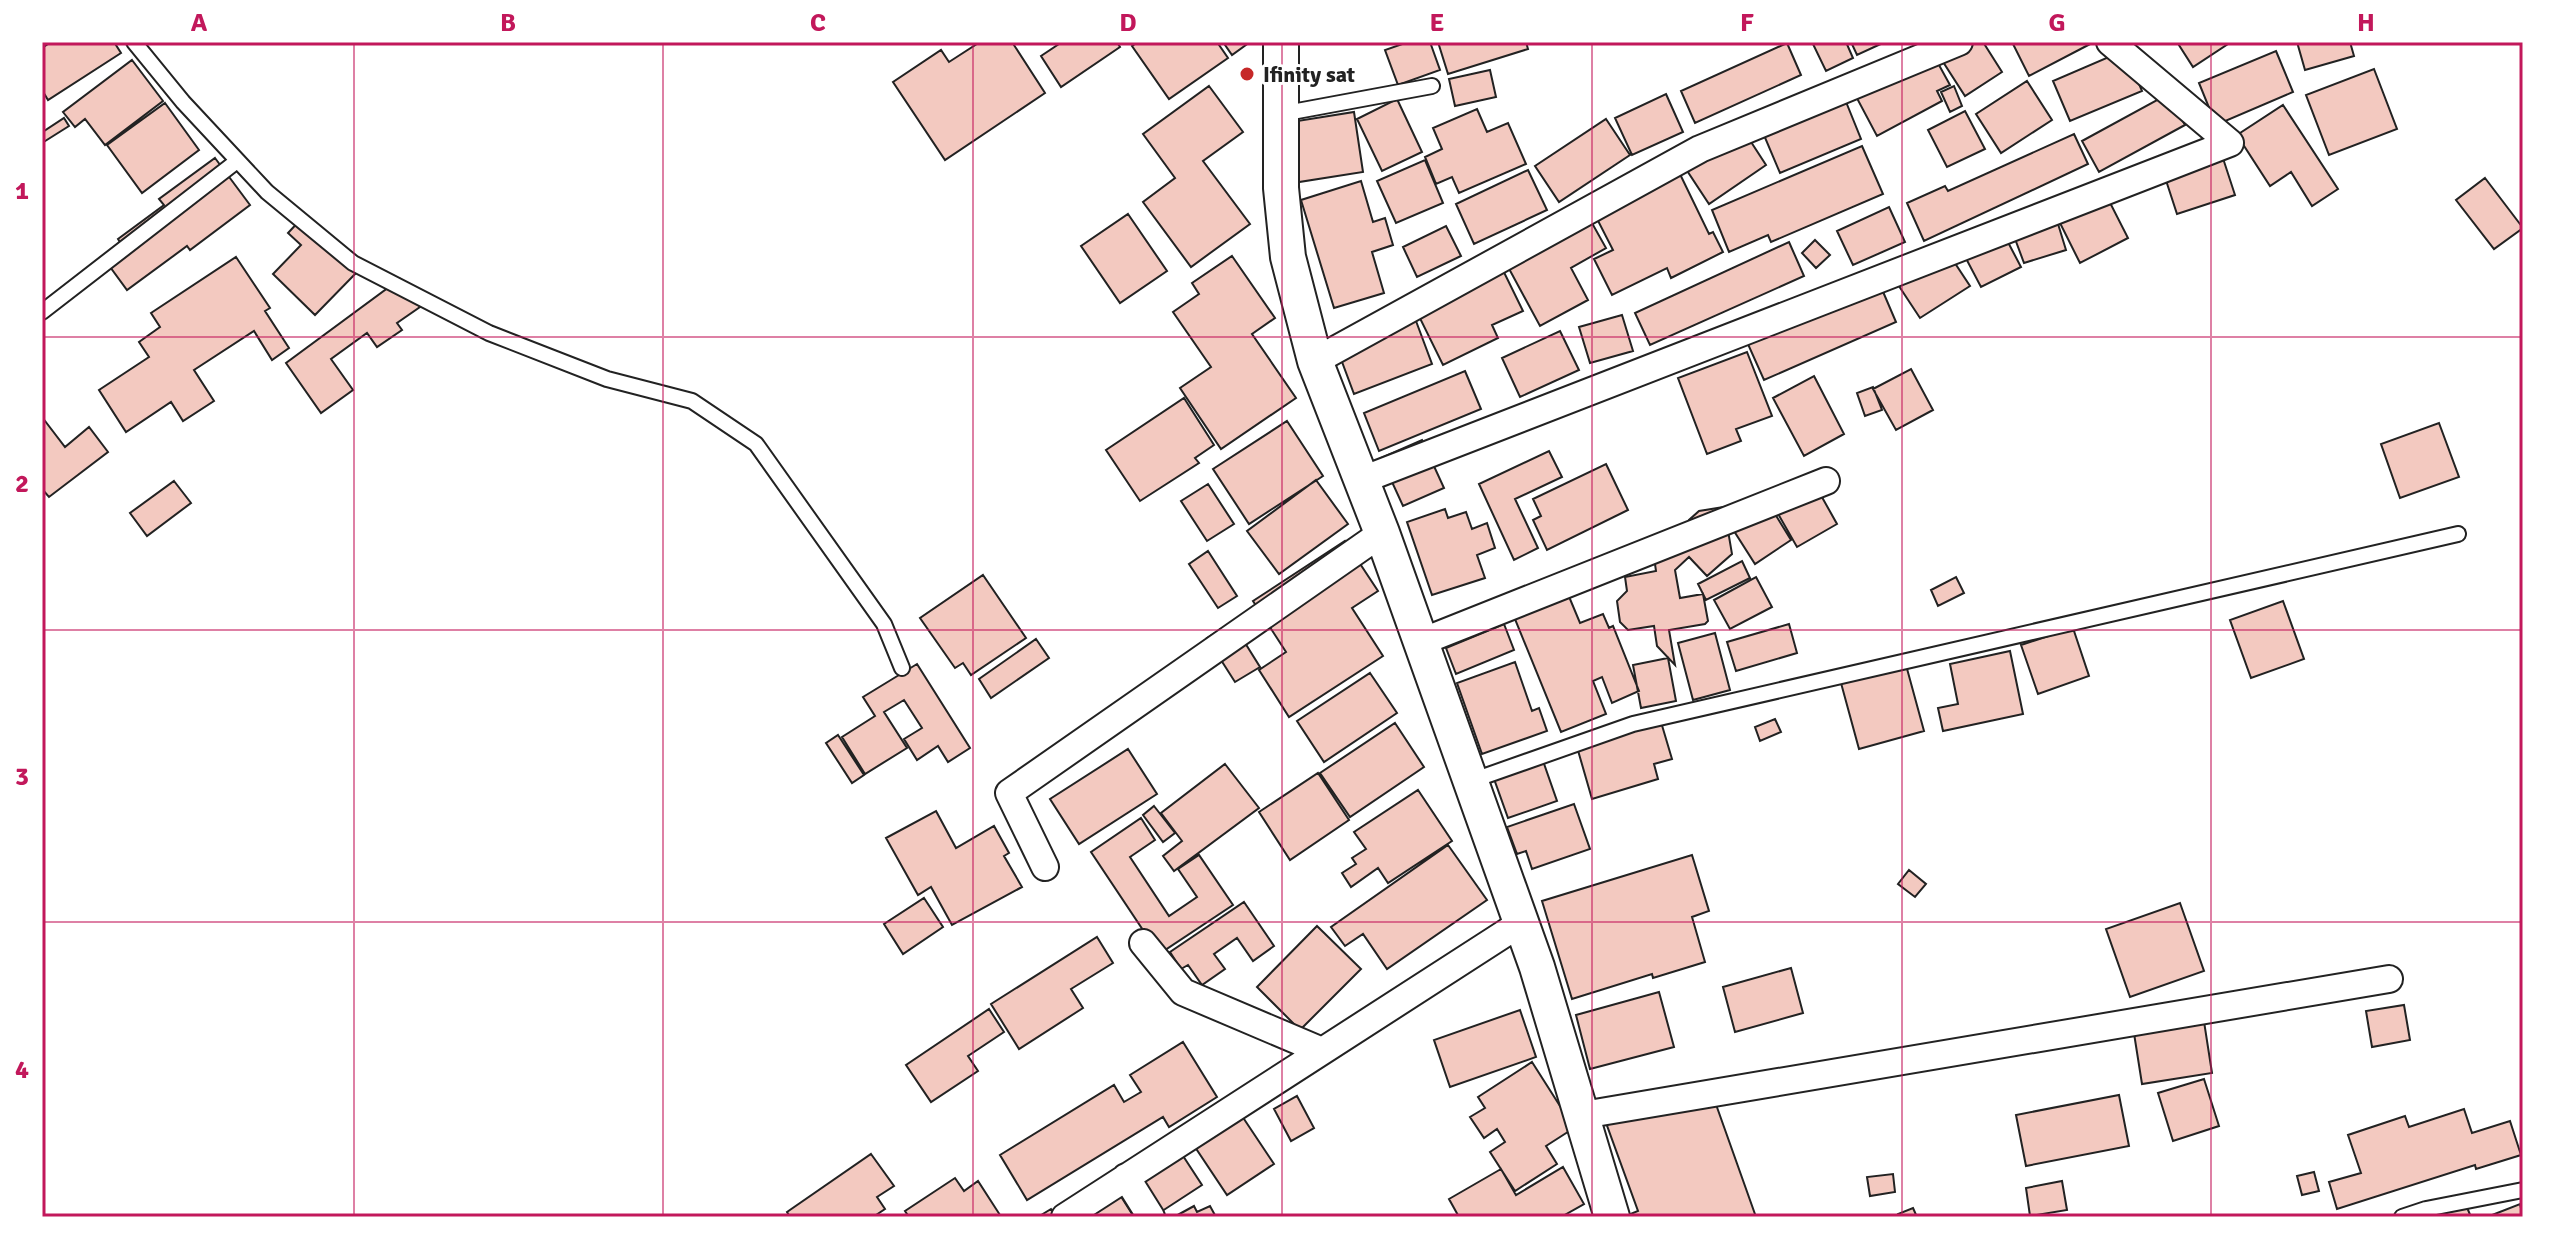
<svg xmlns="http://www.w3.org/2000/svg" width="2565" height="1259" viewBox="0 0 2565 1259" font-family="Signika,sans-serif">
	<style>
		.building { fill: #f3c9c0; stroke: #222; stroke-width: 2 }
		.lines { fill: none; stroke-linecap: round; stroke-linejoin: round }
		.service-casing { stroke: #222; stroke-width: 18 }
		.minor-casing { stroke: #222; stroke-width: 30 }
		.tertiary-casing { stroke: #222; stroke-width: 38 }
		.service { stroke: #fff; stroke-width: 14 }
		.minor { stroke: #fff; stroke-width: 26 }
		.tertiary { stroke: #fff; stroke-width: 34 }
		.grid { fill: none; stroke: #c2185b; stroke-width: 2; stroke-opacity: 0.55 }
		.poi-dot { fill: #c62828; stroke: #fff; stroke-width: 3 }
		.labels { text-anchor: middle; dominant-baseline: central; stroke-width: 6; stroke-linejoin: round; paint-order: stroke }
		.poi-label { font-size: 22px; font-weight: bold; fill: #222; stroke: #fff; text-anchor: start }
		.neatline { fill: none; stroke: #c2185b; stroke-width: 3 }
		.grid-label { font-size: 26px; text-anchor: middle; font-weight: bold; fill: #c2185b }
	</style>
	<rect width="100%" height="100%" fill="#fff"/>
	<path class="building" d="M51,42H114L121,53L48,100L42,90V48Z
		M980,42H1012L1045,93L945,160L893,82L941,50L949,62Z
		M1062,42H1117L1120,47L1061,87L1041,56Z
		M1138,42H1217L1228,58L1169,99L1132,46Z
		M1223,42H1250L1232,55Z
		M1408,42H1430L1440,70L1398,85L1385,50Z
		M1438,42H1526L1528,49L1448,74Z
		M1812,42H1846L1853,58L1826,71Z
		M1851,42H1885L1857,55Z
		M1949,42H1983L2002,72L1965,96L1936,51Z
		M2012,42H2094L2029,76Z
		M2177,42H2231L2193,67Z
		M2297,42H2350L2354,56L2305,70Z
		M1787,43L1801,75L1695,123L1681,91Z
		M1928,45L1950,85L1937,91L1942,101L1877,136L1851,87Z
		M2125,50L2142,91L2070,121L2053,81Z
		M2276,51L2293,92L2216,125L2199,83Z
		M132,60L163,101L105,145L85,119L75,127L63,112Z
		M2374,69L2397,129L2329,155L2306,95Z
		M1490,70L1496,97L1455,106L1449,79Z
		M2027,81L2052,120L2001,153L1976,114Z
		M1209,86L1243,132L1203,161L1250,224L1191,267L1143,202L1175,178L1143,134Z
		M1954,86L1962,106L1950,112L1941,92Z
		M1840,87L1861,139L1780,173L1758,121Z
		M1666,94L1683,132L1632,155L1615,118Z
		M2168,94L2185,125L2099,172L2082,141Z
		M1397,99L1422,152L1382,171L1357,119Z
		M165,103L199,150L142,193L107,145Z
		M2283,105L2338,189L2312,206L2291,172L2270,186L2237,135Z
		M1477,109L1487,132L1508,123L1526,164L1459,193L1452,177L1436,184L1425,157L1442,149L1433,128Z
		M1965,111L1985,149L1947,167L1928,130Z
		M1354,112L1363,172L1299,182L1291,122Z
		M64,118L69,126L42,143V127L44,131Z
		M1606,119L1630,155L1559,202L1535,166Z
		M1740,125L1766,165L1709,204L1682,163Z
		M2074,134L2088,164L1924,241L1907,203L1945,186L1948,191Z
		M2218,143L2235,195L2177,214L2160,162Z
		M1862,146L1883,194L1771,242L1768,235L1729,252L1712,210Z
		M215,158L250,205L190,250L187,246L127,290L105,260L123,247L118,239L164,205L159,199Z
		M1425,160L1443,203L1396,223L1377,181Z
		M1528,170L1547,210L1474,244L1456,204Z
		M1678,170L1709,234L1713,232L1723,252L1671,278L1667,268L1612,295L1594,259L1613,250L1593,211Z
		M2485,178L2523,228L2494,249L2456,200Z
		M1361,181L1373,222L1385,218L1393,245L1372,252L1384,293L1334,308L1301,200Z
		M2101,185L2128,238L2080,263L2053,209Z
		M1583,207L1606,248L1571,268L1588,300L1540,326L1500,252Z
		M1889,207L1905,242L1853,265L1837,231Z
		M1128,214L1167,271L1120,303L1081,246Z
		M2055,214L2066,250L2024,263L2011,228Z
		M304,216L359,270L315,315L273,274L301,245L288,233Z
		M1446,226L1461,256L1417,277L1403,247Z
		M2000,227L2021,267L1981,287L1960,247Z
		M1815,240L1830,255L1816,268L1802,253Z
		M1789,242L1804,276L1650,345L1635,313Z
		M1941,242L1970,286L1920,318L1891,274Z
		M1232,256L1275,318L1252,334L1296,398L1221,449L1180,388L1211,367L1173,312L1199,294L1192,283Z
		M236,257L270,308L265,311L289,348L272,360L254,331L194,370L214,401L183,421L171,402L126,432L99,390L149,357L139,342L160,327L151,313Z
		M1497,258L1523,311L1492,325L1498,338L1443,365L1411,300Z
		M1875,273L1896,322L1764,380L1743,333Z
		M400,279L420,307L397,323L402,330L377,347L367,333L331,359L353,390L321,413L286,363Z
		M1413,313L1432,364L1354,394L1335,343Z
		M1622,315L1633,351L1590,363L1579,327Z
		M1560,331L1579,370L1520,397L1502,358Z
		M1747,352L1772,416L1736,429L1741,441L1707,454L1678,378Z
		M1911,369L1933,410L1896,430L1873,389Z
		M1465,371L1481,409L1379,451L1364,413Z
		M1814,376L1844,434L1804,456L1773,398Z
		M1873,387L1882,410L1865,416L1857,393Z
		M1184,398L1214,445L1195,458L1199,463L1140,501L1106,450Z
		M42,417L65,447L89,427L108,452L49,497L42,489Z
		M1287,421L1323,476L1249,524L1213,469Z
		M2439,423L2459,477L2400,498L2381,444Z
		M1422,440L1444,488L1403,506L1381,458Z
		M1549,451L1562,477L1515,499L1538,548L1514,560L1479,484Z
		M1606,464L1628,510L1547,550L1533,520L1541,516L1533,499Z
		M1316,480L1348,524L1279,574L1247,531Z
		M174,481L191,503L147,536L130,513Z
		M1208,484L1234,524L1207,541L1181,501Z
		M1818,490L1837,524L1797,547L1777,512Z
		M1764,496L1791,540L1755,564L1727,520Z
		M1724,507L1732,554L1707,576L1689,557L1675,570L1680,598L1703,594L1708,621L1705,624L1669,630L1675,665L1657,646L1654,626L1628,630L1620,622L1617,601L1627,591L1625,577L1656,571L1652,543L1691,533L1689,520L1699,511Z
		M1445,509L1448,518L1466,512L1472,529L1487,523L1495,548L1477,555L1485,578L1432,595L1407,522Z
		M1345,541L1378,591L1352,608L1383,656L1289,717L1259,670L1286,652L1253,601Z
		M1208,551L1237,596L1218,608L1189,564Z
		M1742,561L1750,578L1706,600L1698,584Z
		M983,575L1026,638L971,675L963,663L955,668L920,618Z
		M1560,575L1580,623L1603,614L1609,628L1613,626L1639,691L1612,703L1602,677L1593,681L1606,714L1561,732L1506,597Z
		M1756,577L1772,607L1730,629L1714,600Z
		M1956,577L1964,593L1938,606L1931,590Z
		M2283,601L2304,659L2251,678L2230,620Z
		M1232,622L1260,667L1235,682L1207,638Z
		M1504,624L1514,650L1456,674L1446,648Z
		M1789,624L1797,653L1736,671L1727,642Z
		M2073,628L2089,676L2038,694L2021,645Z
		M1715,633L1730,690L1693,700L1678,643Z
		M1036,639L1049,658L991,698L979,679Z
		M2010,651L2023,714L1943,731L1938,708L1958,704L1950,664Z
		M1668,658L1676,701L1641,708L1633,665Z
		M1515,662L1532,711L1539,708L1547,731L1482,754L1457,683Z
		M917,664L970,748L948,762L938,746L917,760L904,739L922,728L904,700L884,712L907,748L865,774L842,737L875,716L863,697Z
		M1906,665L1924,731L1859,749L1841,683Z
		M1370,673L1397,713L1324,762L1297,721Z
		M1775,719L1781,732L1760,741L1755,727Z
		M1661,722L1672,759L1654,764L1658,779L1592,799L1577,747Z
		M1395,723L1424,767L1350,817L1320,773Z
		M838,735L864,775L852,783L826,743Z
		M1128,749L1157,794L1079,844L1050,799Z
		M1542,758L1557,801L1508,818L1493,776Z
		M1225,764L1259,808L1174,871L1163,856L1182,841L1161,813Z
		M1318,773L1349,820L1290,860L1259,812Z
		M1418,790L1452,841L1388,883L1378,868L1351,887L1342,873L1356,864L1352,858L1366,849L1354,832Z
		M1574,804L1590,849L1532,869L1526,851L1517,854L1507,827Z
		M1154,806L1175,833L1163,842L1143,815Z
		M936,811L956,848L994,826L1009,853L1004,856L1022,887L952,925L931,887L918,895L886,838Z
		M1141,818L1155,840L1130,857L1169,916L1197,897L1178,869L1199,855L1233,905L1159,954L1091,852Z
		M1448,845L1487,900L1387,969L1363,934L1345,946L1331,927Z
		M1692,855L1709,911L1692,917L1705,962L1653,978L1652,974L1572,999L1542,901Z
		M1909,870L1926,884L1915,897L1898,884Z
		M924,898L943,927L903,954L884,924Z
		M1244,902L1274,946L1253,961L1237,938L1214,954L1225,969L1202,985L1188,965L1181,969L1170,952Z
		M2180,903L2204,971L2130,997L2106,929Z
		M1317,926L1361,969L1300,1030L1257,987Z
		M1097,937L1113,963L1071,989L1083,1008L1019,1049L991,1004Z
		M1791,968L1803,1013L1735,1032L1723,987Z
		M1659,992L1674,1047L1590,1069L1576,1015Z
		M2404,1005L2410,1040L2372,1047L2366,1011Z
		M989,1009L1004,1032L968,1056L978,1071L931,1102L906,1065Z
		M1520,1010L1536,1057L1450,1087L1434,1040Z
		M2203,1015L2212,1073L2142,1084L2133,1027Z
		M1183,1042L1217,1097L1169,1127L1163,1117L1027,1200L1000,1155L1114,1085L1124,1102L1141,1092L1130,1075Z
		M1532,1062L1574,1128L1546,1146L1557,1164L1515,1191L1490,1152L1505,1142L1497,1129L1484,1138L1470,1117L1485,1108L1478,1097Z
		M2204,1079L2219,1126L2173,1141L2158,1093Z
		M2119,1095L2129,1146L2026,1166L2016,1115Z
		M1297,1096L1314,1128L1291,1141L1274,1109Z
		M1713,1096L1756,1217H1629L1628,1215L1638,1211L1605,1120L1651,1104L1655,1116Z
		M1234,1104L1274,1164L1227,1195L1187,1135Z
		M2464,1109L2472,1133L2510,1121L2521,1155L2476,1169L2475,1165L2337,1209L2329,1182L2361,1173L2348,1135L2405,1116L2409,1127Z
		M1172,1139L1202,1185L1153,1217L1122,1172Z
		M871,1154L894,1186L877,1197L885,1209L873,1217H790L787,1212Z
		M1563,1167L1584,1204L1561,1217H1459L1449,1199L1501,1169L1516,1195Z
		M2314,1172L2319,1191L2302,1195L2297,1176Z
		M1893,1174L1895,1192L1870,1196L1867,1177Z
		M1108,1176L1134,1217H1068Z
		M955,1178L964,1191L978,1181L1000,1215L996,1217H909L905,1211Z
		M2062,1181L2067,1210L2030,1216L2026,1188Z
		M2520,1204L2523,1217H2487Z
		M2466,1205L2471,1217H2435Z
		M1194,1206L1197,1212L1210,1206L1216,1217H1174Z
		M1913,1208L1917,1217H1899L1898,1214Z
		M1051,1209L1057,1217H1038Z"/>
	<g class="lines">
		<g class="service-casing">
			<path id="service" d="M134,42L183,102L267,192L353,263L489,333L607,379L692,401L756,444L884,624L902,668
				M1281,114L1432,86
				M42,312L237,161
				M1471,781L1633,724L2458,534
				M2402,1217L2426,1209L2523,1190"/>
		</g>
		<g class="minor-casing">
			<path id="minor" d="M1315,361L1700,149L1959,42
				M1362,480L2230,143L2110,42
				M1421,642L1826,481
				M1045,867L1009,793L1382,533
				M1143,943L1183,992L1322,1051
				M1583,1115L2389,979
				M1126,1177L1151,1217
				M1065,1217L1521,923"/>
		</g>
		<g class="tertiary-casing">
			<path id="tertiary" d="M1281,42V188L1288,257L1315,361L1382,533L1537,967L1612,1217"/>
		</g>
		<use href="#service" class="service"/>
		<use href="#minor" class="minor"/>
		<use href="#tertiary" class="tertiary"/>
	</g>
	<path class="grid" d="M354,42V1217M663,42V1217M973,42V1217M1282,42V1217M1592,42V1217M1902,42V1217M2211,42V1217M42,337H2523M42,630H2523M42,922H2523"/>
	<circle class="poi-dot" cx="1247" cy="74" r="8"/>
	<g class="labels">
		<g class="poi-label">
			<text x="1263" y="74">Ifinity sat</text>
		</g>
	</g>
	<rect width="2565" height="1259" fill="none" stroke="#ffffff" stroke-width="88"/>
	<rect x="44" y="44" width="2477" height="1171" class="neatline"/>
	<g class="grid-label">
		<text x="199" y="31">A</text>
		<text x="508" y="31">B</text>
		<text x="818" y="31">C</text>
		<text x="1128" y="31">D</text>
		<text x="1437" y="31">E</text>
		<text x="1747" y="31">F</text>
		<text x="2057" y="31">G</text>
		<text x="2366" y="31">H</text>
		<text x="22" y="199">1</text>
		<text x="22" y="492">2</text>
		<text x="22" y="785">3</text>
		<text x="22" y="1078">4</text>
	</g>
</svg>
